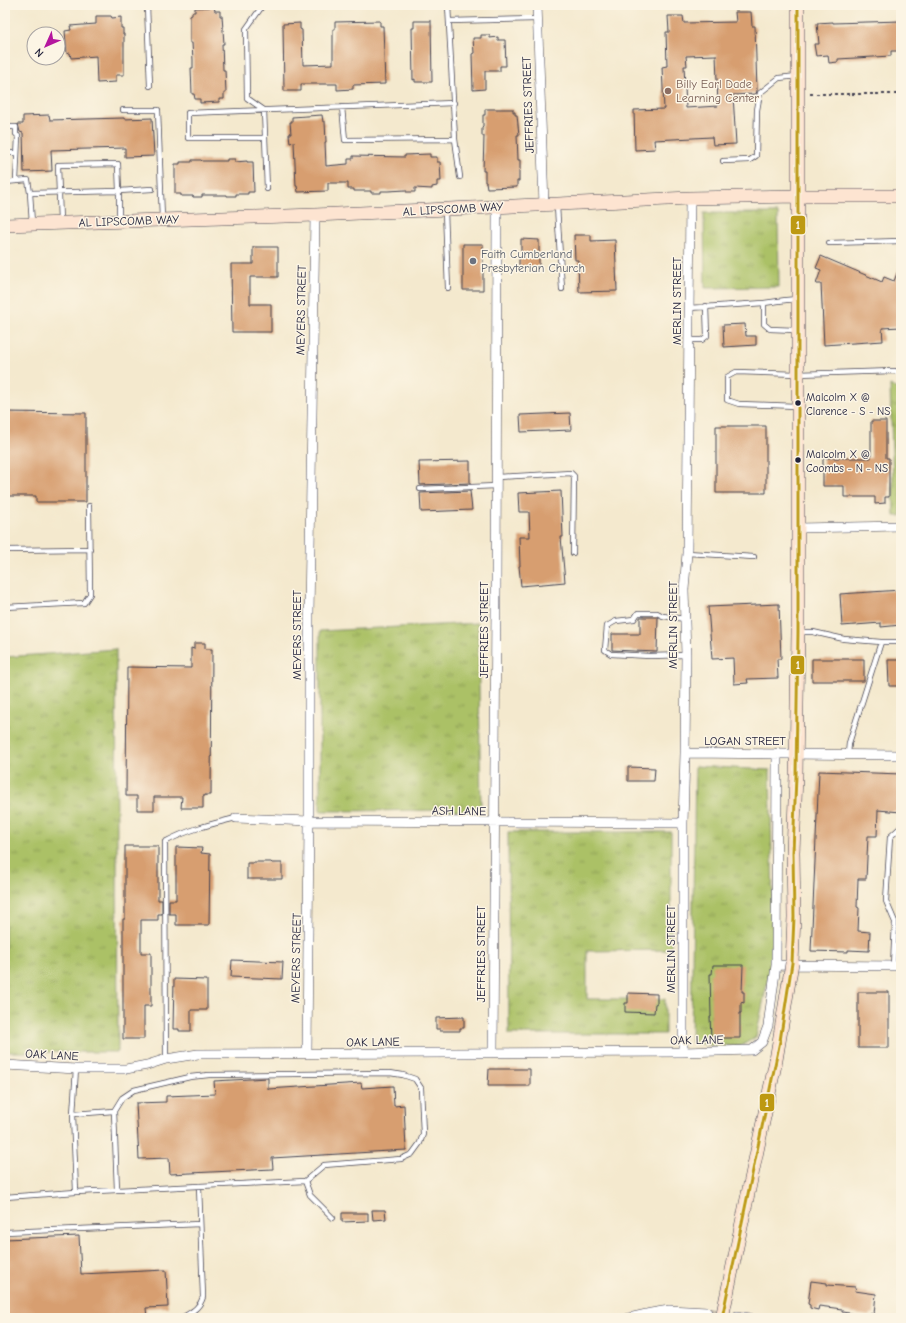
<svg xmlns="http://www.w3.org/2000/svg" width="906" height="1323" viewBox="0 0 906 1323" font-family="'Comic Neue',sans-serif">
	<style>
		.grass { fill: url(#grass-tufts); stroke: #667250 }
		.building { fill: #d79e6f; fill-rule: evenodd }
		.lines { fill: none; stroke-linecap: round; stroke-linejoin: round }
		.street-tunnel { stroke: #cac1b1; stroke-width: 9; stroke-dasharray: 9 4.5; stroke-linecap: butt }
		.lane-casing { stroke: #424051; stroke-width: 6 }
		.street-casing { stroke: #424051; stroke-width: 10 }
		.secondary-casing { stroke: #424051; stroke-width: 14 }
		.path { stroke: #424051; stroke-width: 2; stroke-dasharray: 3 3; stroke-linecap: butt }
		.lane { stroke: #fff; stroke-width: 4.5 }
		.street { stroke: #fff; stroke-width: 9 }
		.secondary { stroke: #fde4d1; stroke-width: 13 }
		.secondary-bridge-casing { stroke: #424051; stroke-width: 14; stroke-linecap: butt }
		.secondary-bridge { stroke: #fde4d1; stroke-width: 13 }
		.bus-1-casing { stroke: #fcf5e5; stroke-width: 6 }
		.bus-1 { stroke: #bd9912; stroke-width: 3 }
		.education-dot { fill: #8d6e63; stroke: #fcf5e5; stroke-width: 1.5 }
		.worship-dot { fill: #6b7280; stroke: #fcf5e5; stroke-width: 1.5 }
		.bus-dot { fill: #22223b; stroke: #fcf5e5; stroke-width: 1.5 }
		.labels { text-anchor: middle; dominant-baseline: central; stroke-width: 3; stroke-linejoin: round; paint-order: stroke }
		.bus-label { font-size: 11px; fill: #22223b; stroke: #fcf5e5; text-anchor: start }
		.education-label { font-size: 12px; fill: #785e54; stroke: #fcf5e5; text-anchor: start }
		.street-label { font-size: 12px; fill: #22223b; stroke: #fcf5e5 }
		.worship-label { font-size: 12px; fill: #5b616d; stroke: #fcf5e5; text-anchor: start }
		.line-badge { stroke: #fcf5e5; stroke-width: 1.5 }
		.badge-label { font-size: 11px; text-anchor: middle; font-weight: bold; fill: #fff }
	</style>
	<defs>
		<pattern id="grass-tufts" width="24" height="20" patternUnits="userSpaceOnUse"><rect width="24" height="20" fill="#abc166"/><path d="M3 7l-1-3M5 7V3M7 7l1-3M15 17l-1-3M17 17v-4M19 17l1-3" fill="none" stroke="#8b9c55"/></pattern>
	</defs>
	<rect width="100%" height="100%" fill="#fcf5e5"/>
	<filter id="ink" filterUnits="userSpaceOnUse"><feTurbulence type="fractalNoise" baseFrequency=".025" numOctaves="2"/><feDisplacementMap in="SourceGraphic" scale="8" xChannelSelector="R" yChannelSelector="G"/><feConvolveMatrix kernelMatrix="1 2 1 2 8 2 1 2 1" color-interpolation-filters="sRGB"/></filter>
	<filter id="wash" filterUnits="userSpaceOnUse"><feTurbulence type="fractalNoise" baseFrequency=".012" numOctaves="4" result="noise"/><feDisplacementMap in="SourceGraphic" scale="16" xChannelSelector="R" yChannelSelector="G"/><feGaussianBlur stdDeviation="0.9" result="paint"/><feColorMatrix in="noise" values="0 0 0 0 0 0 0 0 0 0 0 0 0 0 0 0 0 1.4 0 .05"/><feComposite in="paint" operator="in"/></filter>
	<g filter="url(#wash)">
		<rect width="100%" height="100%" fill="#f4e9ce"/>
		<path class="grass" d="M704,213H778L779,287L705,288Z
			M890,385L901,391V516H894Z
			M478,623L481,810L320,811V631Z
			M116,649L118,1052H5V657Z
			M695,766L770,770L774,950L756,1037L741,1046H717L691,1042Z
			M508,832H671V950L587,951V999H665V1034H509Z"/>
		<g id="blocks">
			<path class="building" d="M214,7L215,11H220V16H222L224,44H222L223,70H225L226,93H224V99H219V102L200,103V99H195L194,94H192L191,68H193V60L192,43H190V16L192,15V12H195V8Z
				M735,12H751L752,26H755L757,91L756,94L733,95L736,144L713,145L712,137L654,140L655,149L635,150L634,110L664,109L662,67L667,66L666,32H669L668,16H683L684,23L736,22ZM716,55L718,106L686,108L684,66H687L686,56Z
				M96,16H111L112,18L121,17V28H123V34H124V75H116V82L97,83L96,56L71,58L70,53L67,54L65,31L71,30L70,26L96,24Z
				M380,21V26H383L385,84L353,85V89L337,90V84H301V91H284L283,24L300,23V29L302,30L303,65L333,64V29H335V22Z
				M414,21H431L432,82H415V79L413,80L412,28H414Z
				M901,21V51H891V56L838,59V62L829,63L828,55L816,56L814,44H819L817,23L833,22V23Z
				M481,35H490V38L498,37V40H505L506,66H500V71H485V89L473,90L472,54L474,53L473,38H481Z
				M485,109H513V112H515V115H517L519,135H517L518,160H520V170H519V181H517V187L487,188L486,182H485V171H483L484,136H482V127L483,126V115H485Z
				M49,115L50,120L124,118V119L152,118L154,156L125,157V148L51,150L52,171L24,172L23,133L20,132L18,124H23V116Z
				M322,115L323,122H325L326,142H325L326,166L348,164V159H353V156L405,157V155L430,154V157H437V162H440L441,181H437V186L432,187V189L415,188V192H406V190L388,191H381V193H371V191H354V189H348V183H328V191L298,192L297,186H296L294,142L290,143L289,134H291L290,122H292V117Z
				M227,159H235V162L247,161V162H253L254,192H248V194H236V196H227V195H202V197H193V196H181V194H175V164H180V162H192V160H201L202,161H227Z
				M574,235H591V241L615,240L617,291L579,292L578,260H575Z
				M521,239L539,240V267H519V258H521Z
				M463,244H483V290H463Z
				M253,247H278V277H250V304H271V332H232L231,264H253Z
				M821,256L882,282L884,277L894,281L901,263V327L882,328L883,341L824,345L821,284H816L821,270L816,268Z
				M745,324L746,336H756V345L724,347L723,325Z
				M5,412L86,413V502H36V496H5Z
				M570,413L571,430L521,432L520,415Z
				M871,421H886V458H889V497H885V503L875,504V497H844V486H823V458H871Z
				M716,426H766V493H716Z
				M470,461V483L420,485L419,462Z
				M470,491L472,510L421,512L420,493Z
				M561,491L563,537H561L565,582L521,586L519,566H520L519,537H530L529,512H519L518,493Z
				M901,590V625L881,627V623L842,626L840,594Z
				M779,604L781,659H777L778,678L747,679L748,683L734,684L733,658L712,659L708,607Z
				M640,617H658L657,652L612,650V634H640Z
				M194,643H205V649H212L211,795H205V796H203V808H181L182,797H154V810H137V796H126L127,667L191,668V648L194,649Z
				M812,659H864V681H812Z
				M888,660H901V686H889Z
				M628,767L655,768L654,781H628Z
				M819,771L901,774V812L878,810L877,836H868L866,879H858L857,907L859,908L858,931L870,932L869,951L848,950V952L811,951Z
				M125,846H158V900H162V914H158V920H141V953H151V1006H144V1039H123V919H125Z
				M176,847L202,848L201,853L210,854L209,925H176V914H169V900H176Z
				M253,862H271L272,863H282V879H247V863H253Z
				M232,960L283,962L282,979L231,977Z
				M713,965H743L742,992H744V1003L741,1002V1013H740V1038H711L710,1017H711L710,974H712Z
				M174,979L207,980V1010H191V1031H179V1029H173Z
				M858,992H889V1048H858Z
				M628,993L657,994V1003L655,1004L654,1013L625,1012V1003H628Z
				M464,1017V1028H460V1031H440V1029H436V1018Z
				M489,1069H530V1086H488Z
				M268,1078V1089L361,1083L362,1088L393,1086L394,1106L404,1105L406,1150L272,1158L273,1169L170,1174L169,1158L139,1159L136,1103L166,1102V1096L215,1094L214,1081Z
				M372,1210H385L386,1219L373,1220Z
				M342,1213H368V1221L342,1222Z
				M79,1236L81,1274L166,1270L168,1307L146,1308L147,1318H5V1239Z
				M811,1281L827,1283V1285L856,1287L855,1291L876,1294L874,1314H870L869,1316L842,1312V1309L819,1306L818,1310L810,1308V1305L808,1304Z"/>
		</g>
	</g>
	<g filter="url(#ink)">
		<use href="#blocks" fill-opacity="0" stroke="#424051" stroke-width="1"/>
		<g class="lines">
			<path class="street-tunnel" d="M707,1312L737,1316"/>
			<g class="lane-casing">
				<path id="lane" d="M147,5L150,86
					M263,5L246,29L247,98L264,110L267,189
					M448,5L455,139L460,177
					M449,21L537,19
					M342,107L345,140L455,139
					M123,110H158L162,219
					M5,127H16V134L18,136L16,181
					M265,138H188V113L454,103
					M5,153H17
					M723,161L750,160L756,156L757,110L760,93L779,78L797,76
					M5,182L28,180L30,193
					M557,206L562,289
					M445,211L448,288
					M60,222L58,165L118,164L119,191L152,189
					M32,223L30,193L119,191V220
					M829,243L901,241
					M689,308L764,303
					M796,330L770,329L764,324V303L786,300L798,299
					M689,340H702L707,336L706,306
					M797,406L739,404L727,400V377L736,372L798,374L894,371L901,373
					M497,477L571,473L574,476L573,553
					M420,489L497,486
					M5,550L90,549
					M687,553L754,557
					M5,607L84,603L90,594L89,506
					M685,619L663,616L657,613H638L634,619L616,621L607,626L605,650L611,654L650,656L686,655
					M800,632H813L844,639L881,642
					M848,754L849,743L881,642H901
					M893,966L895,922L886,901L890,837L901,827
					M166,1059L165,842C187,830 211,824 236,818
					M76,1069L73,1114L76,1192
					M73,1114L114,1111
					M305,1181L310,1195L333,1218
					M5,1197L76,1192L305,1181L324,1165L401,1159L412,1154L420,1143L423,1134L421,1088L415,1079L403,1075L390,1073L209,1075L190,1077L134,1090L122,1098L114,1111L117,1190
					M5,1232L200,1224
					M182,1318C191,1312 200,1308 203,1297L199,1186"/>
			</g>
			<g class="street-casing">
				<path id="street" d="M537,5L544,205
					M798,528L901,526
					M685,753L901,755
					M236,818L309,821L683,823
					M776,965L901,966
					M493,1052L496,603L497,207
					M683,1052V823L685,753L686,655L684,590L687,553L690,198
					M307,1054L309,821V615L315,215
					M5,1065L76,1069H126L147,1065L166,1059L198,1054L683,1052L752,1050L762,1042L768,1026L776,965L777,753
					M737,1316L750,1318
					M629,1318L651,1313L669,1310L707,1312"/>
			</g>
			<g class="secondary-casing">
				<path id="secondary" d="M5,225L315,215L690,198L797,196H901
					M792,963L794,917L793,852L796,776L798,632V5
					M727,1294L776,1060"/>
			</g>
			<path class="path" d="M810,94H901"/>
			<use href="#lane" class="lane"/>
			<use href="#street" class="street"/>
			<use href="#secondary" class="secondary"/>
			<g class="secondary-bridge-casing">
				<path id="secondary-bridge" d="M776,1060L792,963
					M722,1318L727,1294"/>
			</g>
			<use href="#secondary-bridge" class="secondary-bridge"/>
			<g class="bus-1-casing">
				<path id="bus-1" d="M722,1318L780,1041L792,963L794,917L793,852L796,776L798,632V5"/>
			</g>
			<use href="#bus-1" class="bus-1"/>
		</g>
	</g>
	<circle class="education-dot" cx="668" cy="91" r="4"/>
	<circle class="worship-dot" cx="473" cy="261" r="4"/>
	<g class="bus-dot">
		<circle cx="798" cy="403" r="3.5"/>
		<circle cx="798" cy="460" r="3.5"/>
	</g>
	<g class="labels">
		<g class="bus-label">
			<text x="806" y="397">Malcolm X @<tspan x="806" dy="14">Clarence - S - NS</tspan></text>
			<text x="806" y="454">Malcolm X @<tspan x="806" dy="14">Coombs - N - NS</tspan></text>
		</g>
		<g class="education-label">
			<text x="676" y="84">Billy Earl Dade<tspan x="676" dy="14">Learning Center</tspan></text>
		</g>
		<g class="street-label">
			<text transform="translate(528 105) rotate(-92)">JEFFRIES STREET</text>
			<text transform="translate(453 209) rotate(-3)">AL LIPSCOMB WAY</text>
			<text transform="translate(129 221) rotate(-2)">AL LIPSCOMB WAY</text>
			<text transform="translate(677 301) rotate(-90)">MERLIN STREET</text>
			<text transform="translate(301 310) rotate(-89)">MEYERS STREET</text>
			<text transform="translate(673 625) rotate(-90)">MERLIN STREET</text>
			<text transform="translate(484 630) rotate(-90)">JEFFRIES STREET</text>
			<text transform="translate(297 635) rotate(-90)">MEYERS STREET</text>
			<text x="745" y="741">LOGAN STREET</text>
			<text transform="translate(459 811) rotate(1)">ASH LANE</text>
			<text transform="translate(671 949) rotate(-90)">MERLIN STREET</text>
			<text transform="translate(481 954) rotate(-90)">JEFFRIES STREET</text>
			<text transform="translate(296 958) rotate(-89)">MEYERS STREET</text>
			<text transform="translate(697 1040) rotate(-1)">OAK LANE</text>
			<text transform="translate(373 1042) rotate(-1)">OAK LANE</text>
			<text transform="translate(52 1055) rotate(3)">OAK LANE</text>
		</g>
		<g class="worship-label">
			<text x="481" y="254">Faith Cumberland<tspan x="481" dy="14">Presbyterian Church</tspan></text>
		</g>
	</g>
	<g class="line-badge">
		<rect x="790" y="215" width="16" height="20" rx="4" fill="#bd9912"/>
		<rect x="790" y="655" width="15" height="20" rx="4" fill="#bd9912"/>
		<rect x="759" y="1093" width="16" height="19" rx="4" fill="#bd9912"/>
	</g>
	<g class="badge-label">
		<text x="798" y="229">1</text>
		<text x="798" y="669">1</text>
		<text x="767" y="1107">1</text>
	</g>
	<rect width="906" height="1323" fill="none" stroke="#fcf5e5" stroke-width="20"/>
	<g transform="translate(46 46) rotate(225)"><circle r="19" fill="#fcf5e5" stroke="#a5a1a1"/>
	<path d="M0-3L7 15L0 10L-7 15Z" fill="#b5179e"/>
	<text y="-6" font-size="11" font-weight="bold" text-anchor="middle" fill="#22223b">N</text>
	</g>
</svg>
